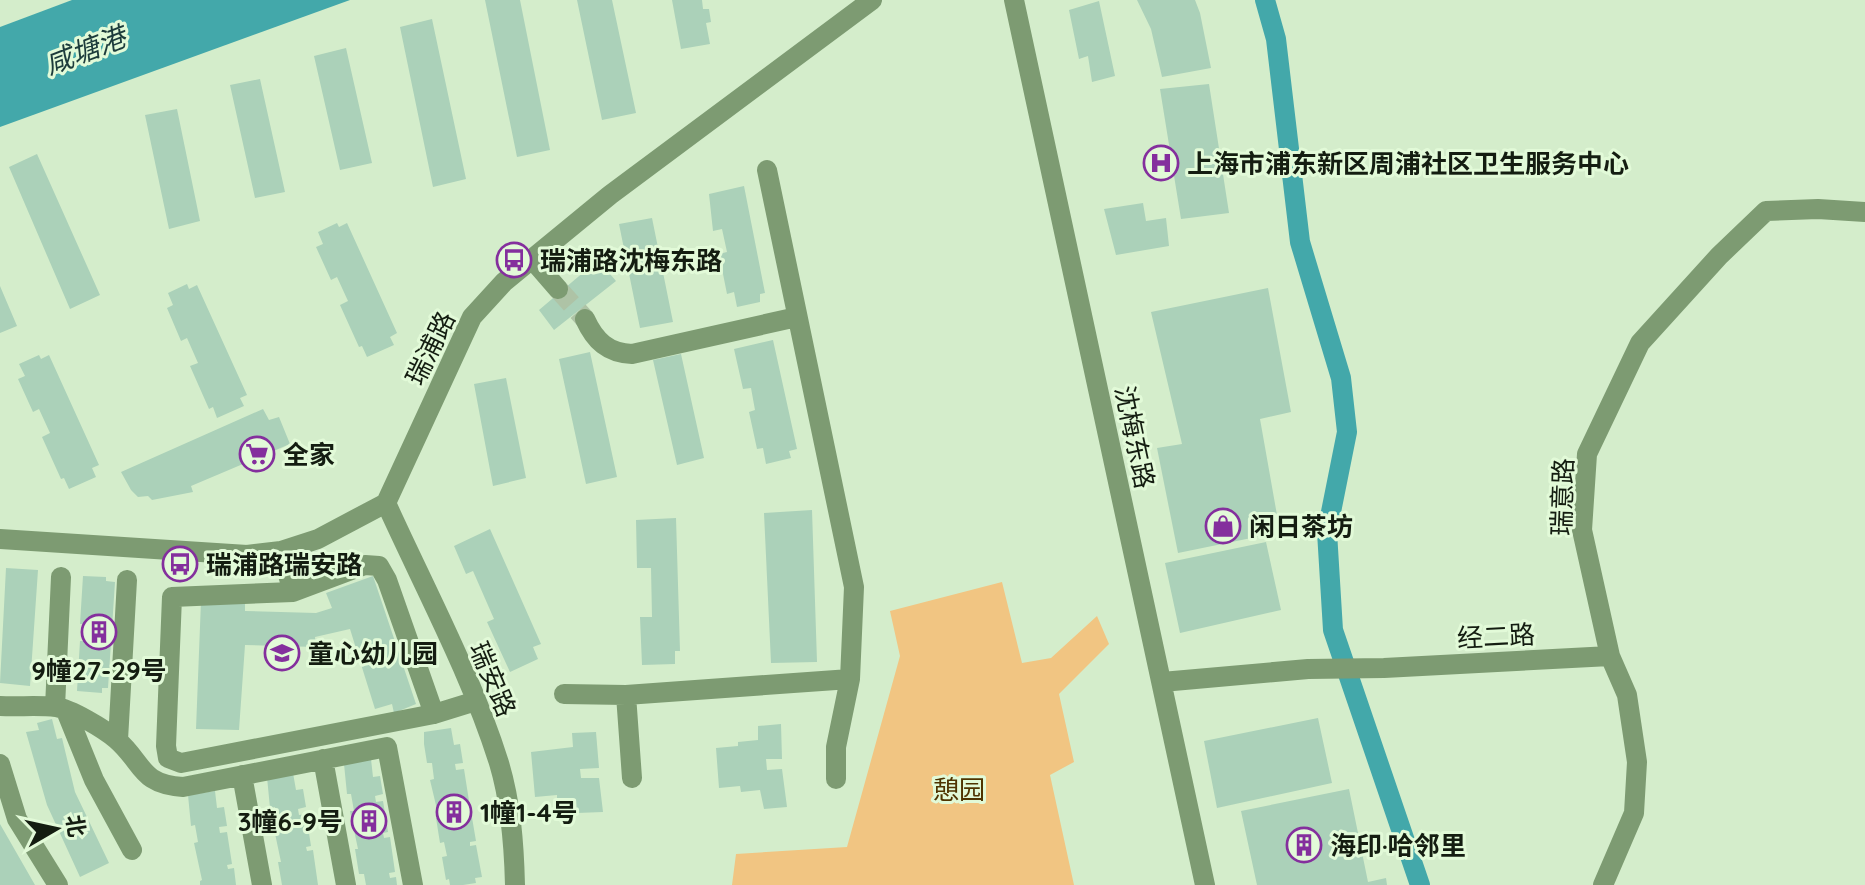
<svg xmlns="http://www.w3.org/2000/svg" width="1865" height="885" viewBox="0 0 1865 885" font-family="Quicksand,'Noto Sans SC',sans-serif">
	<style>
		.green { fill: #f1c582 }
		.water { fill: #43a8aa }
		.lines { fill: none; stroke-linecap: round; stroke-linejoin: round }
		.canal { stroke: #43a8aa; stroke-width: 20 }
		.building { fill: #abd1b9 }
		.minor-tunnel { stroke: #aec3a6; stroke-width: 20; stroke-dasharray: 20 10; stroke-linecap: butt }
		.minor { stroke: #7d9b72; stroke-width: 20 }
		.labels { text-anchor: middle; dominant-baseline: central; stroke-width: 6; stroke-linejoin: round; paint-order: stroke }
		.poi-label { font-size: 26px; font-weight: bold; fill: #141d11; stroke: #e2fad8; text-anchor: start }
		.street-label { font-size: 26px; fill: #141d11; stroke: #e2fad8 }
		.park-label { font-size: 26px; fill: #4f3400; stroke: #e2fad8 }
		.water-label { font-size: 28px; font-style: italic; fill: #1c3b3b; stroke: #e2fad8 }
	</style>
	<rect width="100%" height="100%" fill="#d4edcb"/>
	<path class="green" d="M1002,582L1022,663L1051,658L1097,616L1109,644L1059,694L1074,762L1050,775L1074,885H732L736,854L847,847L900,656L890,611Z"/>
	<path class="water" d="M72,0H350L0,127V27Z"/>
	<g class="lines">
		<path class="canal" d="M1265,0L1276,39L1300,242L1341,378L1347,432L1327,532L1333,630L1420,885"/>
	</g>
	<path class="building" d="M485,0H520L550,150L517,157Z
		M577,0H612L636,113L602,120Z
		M672,0H702L703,9H709L711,22L706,23L710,44L681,49Z
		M1137,0H1195L1200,13L1211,68L1162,77L1151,29Z
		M1099,1L1115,76L1092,82L1088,56L1079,59L1069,10Z
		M432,19L466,179L433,187L400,27Z
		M346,48L372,163L340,170L314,56Z
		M260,79L285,192L255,198L230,85Z
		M1209,84L1229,213L1181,219L1160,89Z
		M177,109L200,221L169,229L145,115Z
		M37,154L100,295L70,309L9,167Z
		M744,186L765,293L760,294V302L737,307L734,292L727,294L719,254L727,252L722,229L713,231L709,194Z
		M1143,203L1146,221L1166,218L1169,246L1116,255L1104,209Z
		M652,218L673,322L640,328L619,224Z
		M337,223L339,227L347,223L397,333L390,337L394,345L367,357L362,346L359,347L340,305L348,301L337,277L331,280L316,247L323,244L318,232Z
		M598,260L616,281L554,330L539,310Z
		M187,284L189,289L197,285L247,395L240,398L244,406L217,418L213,407L209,409L190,366L198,363L187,338L181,341L167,308L173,305L168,293Z
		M0,286L17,326L0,333Z
		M1268,288L1291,412L1260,419L1280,532L1178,553L1157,448L1182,444L1151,312Z
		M773,340L797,449L789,451L791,458L766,464L763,448L757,449L749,412L755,410L751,388L743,389L734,349Z
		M590,352L617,477L586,484L559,359Z
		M681,354L704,458L677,465L653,360Z
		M39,355L41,359L49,355L99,465L92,468L96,477L69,489L64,478L61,479L42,437L50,433L39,409L33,412L18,379L25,376L19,364Z
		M506,378L526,478L493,486L474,384Z
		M263,409L269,420L279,417L290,444L191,486L193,492L152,500L148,496L138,497L131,490L121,472Z
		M812,510L817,662L771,663L764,513Z
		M676,518L680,651H675V664L642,665L640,617H652L651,568H637L636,520Z
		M490,529L541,644L533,647L538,659L510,672L487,622L494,619L473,571L466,574L454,546Z
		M1266,542L1281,610L1180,633L1165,563Z
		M6,568L38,570L30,686L0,683Z
		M83,576L106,577V581L115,582L108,688H102V693L77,691L80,641H86L87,624H80Z
		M373,576L416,704L394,713L392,704L375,709L350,629L315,637L316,647L245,645L239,730L196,729L201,601H245V611L316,613L332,608L326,593Z
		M1318,718L1332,783L1217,808L1204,741Z
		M52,719L57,739L62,738L75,792L109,863L80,877L47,805L26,732L39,730L37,723Z
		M781,724L782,759H766L767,770L782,769L787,807L764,809L760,790L741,792L740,786L719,788L716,748L738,746V742L758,740V726Z
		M451,728L454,745L460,744L463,763L455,764L456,770L464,769L469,801L463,802L464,807L470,806L476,841L470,842V846L476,845L482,877L475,878L476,883L463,885H450L449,879L446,880L442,857L447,856L444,842L440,843L436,818H439L430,780L434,779L432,763H427L424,744V732Z
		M596,732L599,768L580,769L581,778H599L603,812L577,813L576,799L557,800V795L535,797L531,752L573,747L572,733Z
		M371,759L373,777L380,776L383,794L375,796L376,802L383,801L388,832L383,833L384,838L390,837L395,872L389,873L390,878L396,877L397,885H366L364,874H359L355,849H358L350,811H354L351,794H347L344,764Z
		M293,773L296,790L303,789L306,807L298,809L299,815L306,814L311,846L306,847L307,851L313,850L318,885H282L278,862H281L273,824L277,823L275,807L270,808L267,777Z
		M1349,789L1368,882L1386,878L1387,885H1257L1241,811Z
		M215,791L217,808L224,807L227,826L219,827L220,833L227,832L232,864L227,865L228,869L234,868L236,885H200V881L202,880L194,843L198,842L195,825L191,826L188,795Z
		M0,824L35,885H0Z"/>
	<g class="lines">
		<path class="minor-tunnel" d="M558,289L585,319"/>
		<path class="minor" d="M1014,0L1205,885
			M532,259L558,289
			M585,319C595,341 608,353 632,354L797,317
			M386,503C425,589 471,674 499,763C511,803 514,844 515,885
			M0,539L247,555L281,551L318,539L386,503L472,317L504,282L610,195L872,0
			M281,551L293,592
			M1162,682L1308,669L1384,668L1610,656
			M564,694L626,695L850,679L854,587L767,170
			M626,695L632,778
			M0,706C18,707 38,705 56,707C71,709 104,729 116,739C144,763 139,784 183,787L387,747L413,885
			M55,707L61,577
			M66,711L94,780L132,850
			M434,714L387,580L379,566L365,565L293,592L172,597L166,746L168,758L181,763L434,714L476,701
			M118,740L127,580
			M323,759L346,885
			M0,764L17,819L58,885
			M242,775L262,885
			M836,779V747L850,679
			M1603,885L1634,813L1637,762L1627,695L1610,656L1582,530L1587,454L1640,343L1719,256L1766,211L1818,209L1865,212"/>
	</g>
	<defs>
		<g id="hospital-ring" transform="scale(1.8)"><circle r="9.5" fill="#e2fad8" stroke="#842f9d" stroke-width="1.5"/><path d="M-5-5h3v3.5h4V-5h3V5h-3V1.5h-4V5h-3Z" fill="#842f9d"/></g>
		<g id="bus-ring" transform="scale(1.8)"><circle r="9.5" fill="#e2fad8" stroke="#842f9d" stroke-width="1.5"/><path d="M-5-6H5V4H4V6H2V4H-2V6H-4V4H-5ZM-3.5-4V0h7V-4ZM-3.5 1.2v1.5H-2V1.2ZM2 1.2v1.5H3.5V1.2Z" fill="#842f9d"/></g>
		<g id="supermarket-ring" transform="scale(1.8)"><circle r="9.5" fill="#e2fad8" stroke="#842f9d" stroke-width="1.5"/><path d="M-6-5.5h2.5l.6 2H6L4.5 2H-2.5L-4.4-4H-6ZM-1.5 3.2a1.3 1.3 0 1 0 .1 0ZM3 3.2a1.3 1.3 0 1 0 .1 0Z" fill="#842f9d"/></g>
		<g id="shop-ring" transform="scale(1.8)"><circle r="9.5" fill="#e2fad8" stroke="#842f9d" stroke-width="1.5"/><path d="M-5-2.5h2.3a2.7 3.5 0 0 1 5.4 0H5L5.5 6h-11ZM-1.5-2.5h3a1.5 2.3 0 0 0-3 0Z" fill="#842f9d"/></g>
		<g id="building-ring" transform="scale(1.8)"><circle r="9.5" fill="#e2fad8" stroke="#842f9d" stroke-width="1.5"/><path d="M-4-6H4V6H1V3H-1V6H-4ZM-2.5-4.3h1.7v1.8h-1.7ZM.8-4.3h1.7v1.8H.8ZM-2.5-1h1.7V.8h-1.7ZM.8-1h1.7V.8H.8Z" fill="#842f9d"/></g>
		<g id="school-ring" transform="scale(1.8)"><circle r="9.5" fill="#e2fad8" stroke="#842f9d" stroke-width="1.5"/><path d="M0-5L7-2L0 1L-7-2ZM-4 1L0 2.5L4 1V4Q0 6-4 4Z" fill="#842f9d"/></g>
	</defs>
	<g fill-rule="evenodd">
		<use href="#hospital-ring" x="1161" y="163"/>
		<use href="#bus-ring" x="514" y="260"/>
		<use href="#supermarket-ring" x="257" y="454"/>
		<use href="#shop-ring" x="1223" y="526"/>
		<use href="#bus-ring" x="180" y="564"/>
		<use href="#building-ring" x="99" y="632"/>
		<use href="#school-ring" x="282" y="653"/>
		<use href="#building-ring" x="454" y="812"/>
		<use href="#building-ring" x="369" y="821"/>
		<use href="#building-ring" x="1304" y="845"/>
	</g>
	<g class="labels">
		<g class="poi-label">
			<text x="1187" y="163">上海市浦东新区周浦社区卫生服务中心</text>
			<text x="540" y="260">瑞浦路沈梅东路</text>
			<text x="283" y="454">全家</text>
			<text x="1249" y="526">闲日茶坊</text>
			<text x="206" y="564">瑞浦路瑞安路</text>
			<text x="308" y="653">童心幼儿园</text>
			<text x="99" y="670" text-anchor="middle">9幢27-29号</text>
			<text x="480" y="812">1幢1-4号</text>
			<text x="343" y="821" text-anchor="end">3幢6-9号</text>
			<text x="1330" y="845">海印·哈邻里</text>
		</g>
		<g class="street-label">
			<text transform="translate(430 348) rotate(-64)">瑞浦路</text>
			<text transform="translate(1135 437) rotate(78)">沈梅东路</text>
			<text transform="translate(1562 497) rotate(-88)">瑞意路</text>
			<text transform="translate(1496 636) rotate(-3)">经二路</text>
			<text transform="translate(493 679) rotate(67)">瑞安路</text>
		</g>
		<g class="park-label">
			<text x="959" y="789">憩园</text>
		</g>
		<g class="water-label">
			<text transform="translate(85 50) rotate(-21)">咸塘港</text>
		</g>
	</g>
	<g transform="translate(56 829) rotate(81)" stroke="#e2fad8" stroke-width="6" paint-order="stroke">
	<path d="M0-6L14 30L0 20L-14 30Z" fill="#141d11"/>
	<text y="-12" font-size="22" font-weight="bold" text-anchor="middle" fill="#141d11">北</text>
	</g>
</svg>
